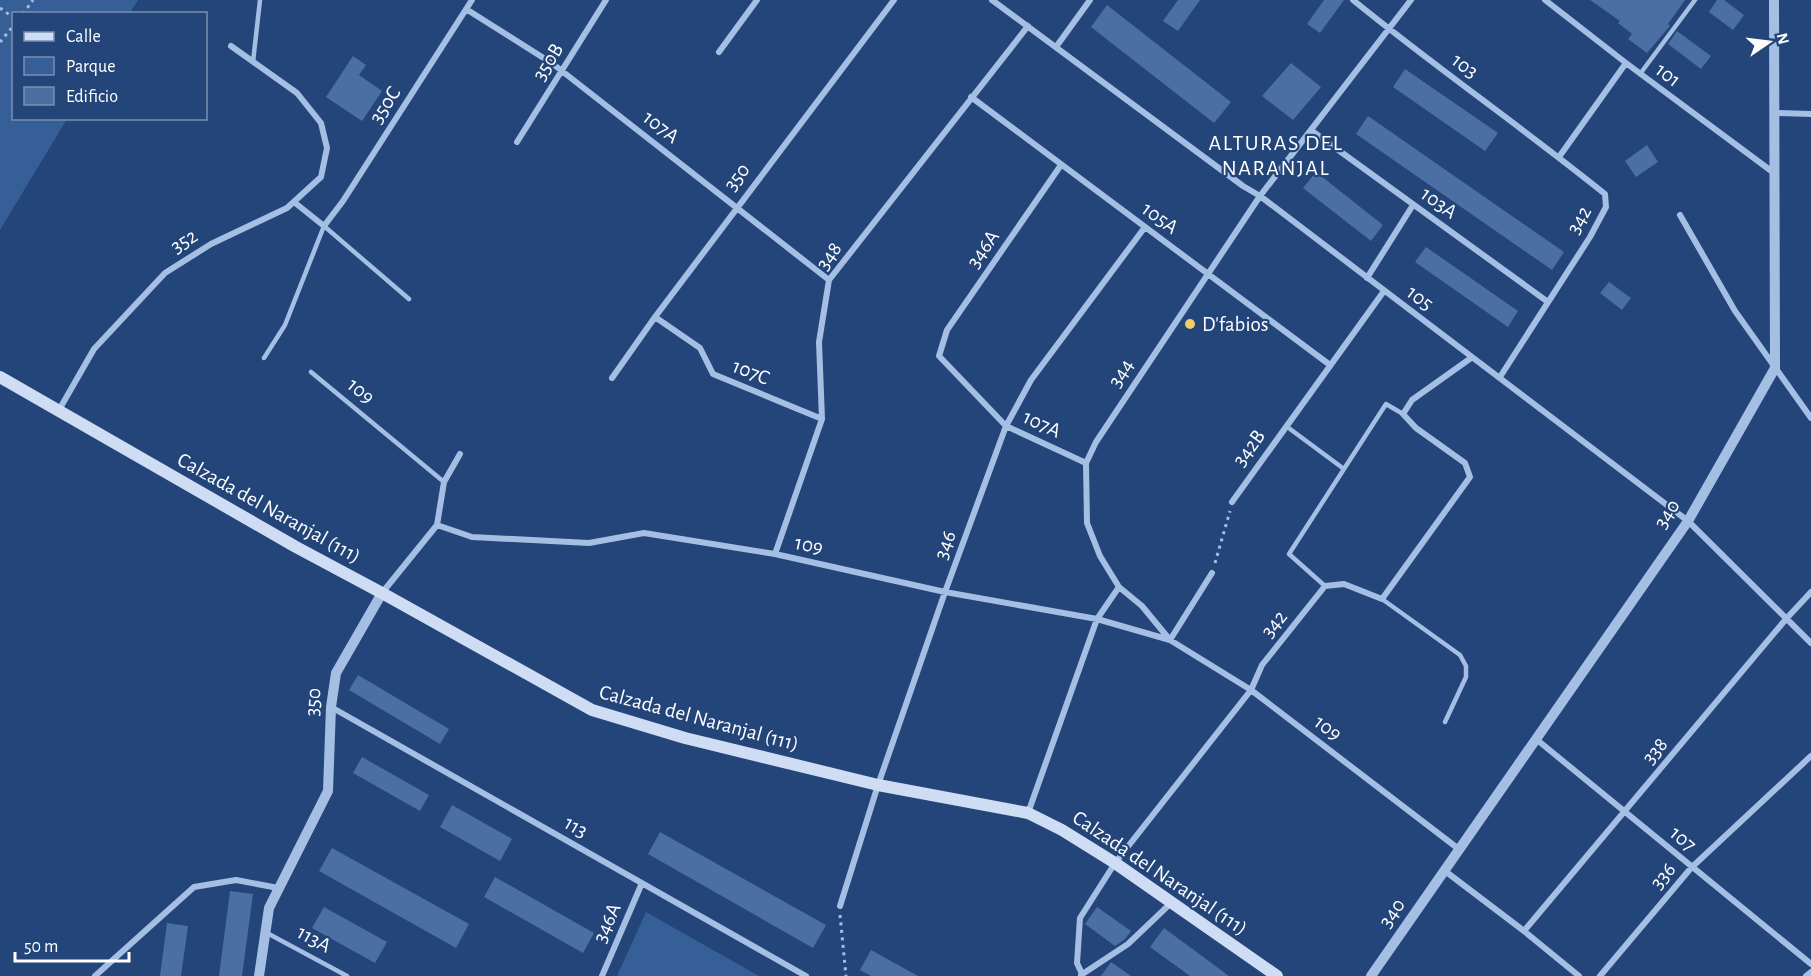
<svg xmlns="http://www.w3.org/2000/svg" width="1811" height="976" viewBox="0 0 1811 976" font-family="'Alegreya Sans',sans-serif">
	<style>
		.green { fill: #365e97 }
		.building { fill: #4b6fa3 }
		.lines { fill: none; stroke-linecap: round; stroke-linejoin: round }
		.path { stroke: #a5bfe4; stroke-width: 3; stroke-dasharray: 3 4.5; stroke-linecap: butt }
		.service { stroke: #a5bfe4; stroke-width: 4.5 }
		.minor { stroke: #a5bfe4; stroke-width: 6 }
		.tertiary { stroke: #a5bfe4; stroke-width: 10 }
		.secondary { stroke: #ceddf4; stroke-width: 12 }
		.poi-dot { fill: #efce68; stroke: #234579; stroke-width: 2 }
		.labels { text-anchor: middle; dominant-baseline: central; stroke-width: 4.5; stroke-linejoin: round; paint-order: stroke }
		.street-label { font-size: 21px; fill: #fff; stroke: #234579 }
		.poi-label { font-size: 21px; fill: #fff; stroke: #234579; text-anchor: start }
		.neighbourhood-label { font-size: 22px; letter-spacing: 1.5px; fill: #fff; stroke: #234579 }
	</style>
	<rect width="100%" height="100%" fill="#234579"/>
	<path class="green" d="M0,0H138L130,13L14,14V118L67,119L0,230Z
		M646,912L759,976H617Z"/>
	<path class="building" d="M1178,0H1200L1178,31L1163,21Z
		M1324,0H1344L1320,33L1307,24Z
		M1590,0H1685L1668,24L1670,26L1647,53L1628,39L1632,34L1618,23L1620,21Z
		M1717,0H1724L1744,15L1733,30L1709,12Z
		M1107,5L1231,102L1214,123L1091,27Z
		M1677,31L1711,56L1701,69L1668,44Z
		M353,56L366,65L359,75L382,91L362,121L326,97Z
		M1291,63L1321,87L1293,120L1262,96Z
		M1405,69L1498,133L1485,151L1393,87Z
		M1368,116L1564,252L1552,270L1356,134Z
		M1647,145L1658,162L1636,177L1625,161Z
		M1316,172L1383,225L1371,241L1303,188Z
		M1426,247L1518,311L1508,327L1415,262Z
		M1609,282L1631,298L1622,310L1600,293Z
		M358,675L449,729L440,744L349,690Z
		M362,757L429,795L420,811L353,773Z
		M452,805L512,839L500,861L440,827Z
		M660,832L826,925L813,948L648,854Z
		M332,848L469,924L456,948L319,871Z
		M495,877L594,933L583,953L484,897Z
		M230,891L253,894L242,976H219Z
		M324,907L387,942L375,963L312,928Z
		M1097,907L1131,931L1125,939L1115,946L1085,924Z
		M167,923L188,926L181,976H160Z
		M1164,928L1229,976H1190L1150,947Z
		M871,950L918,976H871L860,970Z
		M1111,962L1131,976H1101Z"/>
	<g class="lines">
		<path class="path" d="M0,8L14,18
			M23,14L33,0
			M0,42L14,25
			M1215,563L1230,511
			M840,915L846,976"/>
		<path class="service" d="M253,62L260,0
			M1640,74L1695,0
			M264,358L285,325L324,226L409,299
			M311,372L444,482
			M1286,426L1344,469
			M1325,586L1289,554L1386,404L1403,414
			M1382,599L1460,655L1466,666V677L1445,722
			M267,933L347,976"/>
		<path class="minor" d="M992,0L1243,186L1260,196L1688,521L1811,643
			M1353,0C1435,67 1522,127 1605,194L1606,207L1590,237L1500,377
			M1545,0L1626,63L1774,173
			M466,9L553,64L829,280
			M1056,47L1090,0
			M719,52L757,0
			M971,97L1330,365
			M1774,113L1811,114
			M1312,131L1548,302
			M517,142L606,0
			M1559,157L1626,63
			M1061,165L947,330L939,356L1006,426L1086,463
			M294,202L324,226L343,201L472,0
			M1680,215L1735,311L1811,418
			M1367,278L1413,205
			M655,317L700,348L713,374L822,419
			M612,378L655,317L894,0
			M59,410L94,349L165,273L211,244L287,208L321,177L327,148L321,123L297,93L231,46
			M1232,502L1384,291
			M437,525L472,537L589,543L644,533L775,554L945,592L1097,619L1170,640L1212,573
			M775,554L822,419L819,342L829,280L1028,26
			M1119,587L1142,606L1170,640L1251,690L1460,850
			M382,593L437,525L444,482L460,454
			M331,707L806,976
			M1536,739L1811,964
			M1028,813L1097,619L1119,587L1100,556L1087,523L1086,463L1096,442L1260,196L1411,0
			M1445,871L1524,931L1579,976
			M840,906L878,785L945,592L1006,426L1031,380L1145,227
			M1524,931L1786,619L1811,592
			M1082,974L1077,963L1080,918L1115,863L1251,690L1262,665L1325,586L1344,584L1382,599L1470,477L1465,463L1416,428L1403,414L1412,400L1471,358
			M1081,975L1128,944L1171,903
			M95,976L194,887L236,880L278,888
			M602,976L642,883
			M1600,976L1691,868L1811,756
			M1806,976L1811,972"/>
		<path class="tertiary" d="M259,976L269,908L328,791L331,707L336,673L382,593
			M1371,976L1688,521L1775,368L1774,0"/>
		<path class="secondary" d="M0,377L296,547L382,593L592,710L685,738L878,785L1028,813L1062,830L1115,863L1277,976"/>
	</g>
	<circle class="poi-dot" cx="1190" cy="324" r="6"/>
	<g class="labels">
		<g class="street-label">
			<text transform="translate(548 62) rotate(-58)">350B</text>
			<text transform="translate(1465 66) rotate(37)">103</text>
			<text transform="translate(1668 75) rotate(37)">101</text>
			<text transform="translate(385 105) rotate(-57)">350C</text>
			<text transform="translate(661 127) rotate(38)">107A</text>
			<text transform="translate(737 177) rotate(-53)">350</text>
			<text transform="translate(1439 203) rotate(36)">103A</text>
			<text transform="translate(1160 218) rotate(36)">105A</text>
			<text transform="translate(1579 220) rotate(-60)">342</text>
			<text transform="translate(184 241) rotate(-32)">352</text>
			<text transform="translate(983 249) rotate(-55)">346A</text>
			<text transform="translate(829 256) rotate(-55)">348</text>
			<text transform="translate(1420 298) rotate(37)">105</text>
			<text transform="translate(751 372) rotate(22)">107C</text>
			<text transform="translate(1121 373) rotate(-57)">344</text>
			<text transform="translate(361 391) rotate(40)">109</text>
			<text transform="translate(1042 424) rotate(25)">107A</text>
			<text transform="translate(1249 448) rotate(-54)">342B</text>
			<text transform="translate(269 508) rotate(29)">Calzada del Naranjal (111)</text>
			<text transform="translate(1667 514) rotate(-57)">340</text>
			<text transform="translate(809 545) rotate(12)">109</text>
			<text transform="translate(945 545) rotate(-70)">346</text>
			<text transform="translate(1274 624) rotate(-51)">342</text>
			<text transform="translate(313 702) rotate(-85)">350</text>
			<text transform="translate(699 718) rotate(15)">Calzada del Naranjal (111)</text>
			<text transform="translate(1328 728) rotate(37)">109</text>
			<text transform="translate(1655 751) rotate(-50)">338</text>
			<text transform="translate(576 827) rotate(30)">113</text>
			<text transform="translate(1683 839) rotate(40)">107</text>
			<text transform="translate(1160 873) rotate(34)">Calzada del Naranjal (111)</text>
			<text transform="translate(1663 876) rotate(-50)">336</text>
			<text transform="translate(1392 913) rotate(-55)">340</text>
			<text transform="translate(607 923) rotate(-66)">346A</text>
			<text transform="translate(314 939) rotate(29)">113A</text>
		</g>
		<g class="poi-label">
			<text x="1202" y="324">D'fabios</text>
		</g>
		<g class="neighbourhood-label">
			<text x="1276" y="143">ALTURAS DEL<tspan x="1276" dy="25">NARANJAL</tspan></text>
		</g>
	</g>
	<rect x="12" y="12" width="195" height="108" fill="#234579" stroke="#7b8faf" stroke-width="1.5"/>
	<rect x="24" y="32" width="30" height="9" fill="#ceddf4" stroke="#7b8faf" stroke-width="1.5"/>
	<text x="66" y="42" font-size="18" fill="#ffffff">Calle</text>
	<rect x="24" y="57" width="30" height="18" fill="#365e97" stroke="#7b8faf" stroke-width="1.5"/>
	<text x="66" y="72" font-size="18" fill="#ffffff">Parque</text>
	<rect x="24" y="87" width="30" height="18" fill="#4b6fa3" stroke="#7b8faf" stroke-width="1.5"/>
	<text x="66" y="102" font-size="18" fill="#ffffff">Edificio</text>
	<g transform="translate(1769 42) rotate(76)" stroke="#234579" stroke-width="4.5" paint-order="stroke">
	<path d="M0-4.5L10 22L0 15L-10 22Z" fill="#ffffff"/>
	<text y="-9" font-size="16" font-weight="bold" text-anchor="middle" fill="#ffffff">N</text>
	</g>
	<path d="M15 952v9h114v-9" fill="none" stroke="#ffffff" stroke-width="3"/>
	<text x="24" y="952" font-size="18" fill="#ffffff" stroke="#234579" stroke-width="4.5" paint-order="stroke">50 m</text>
</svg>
